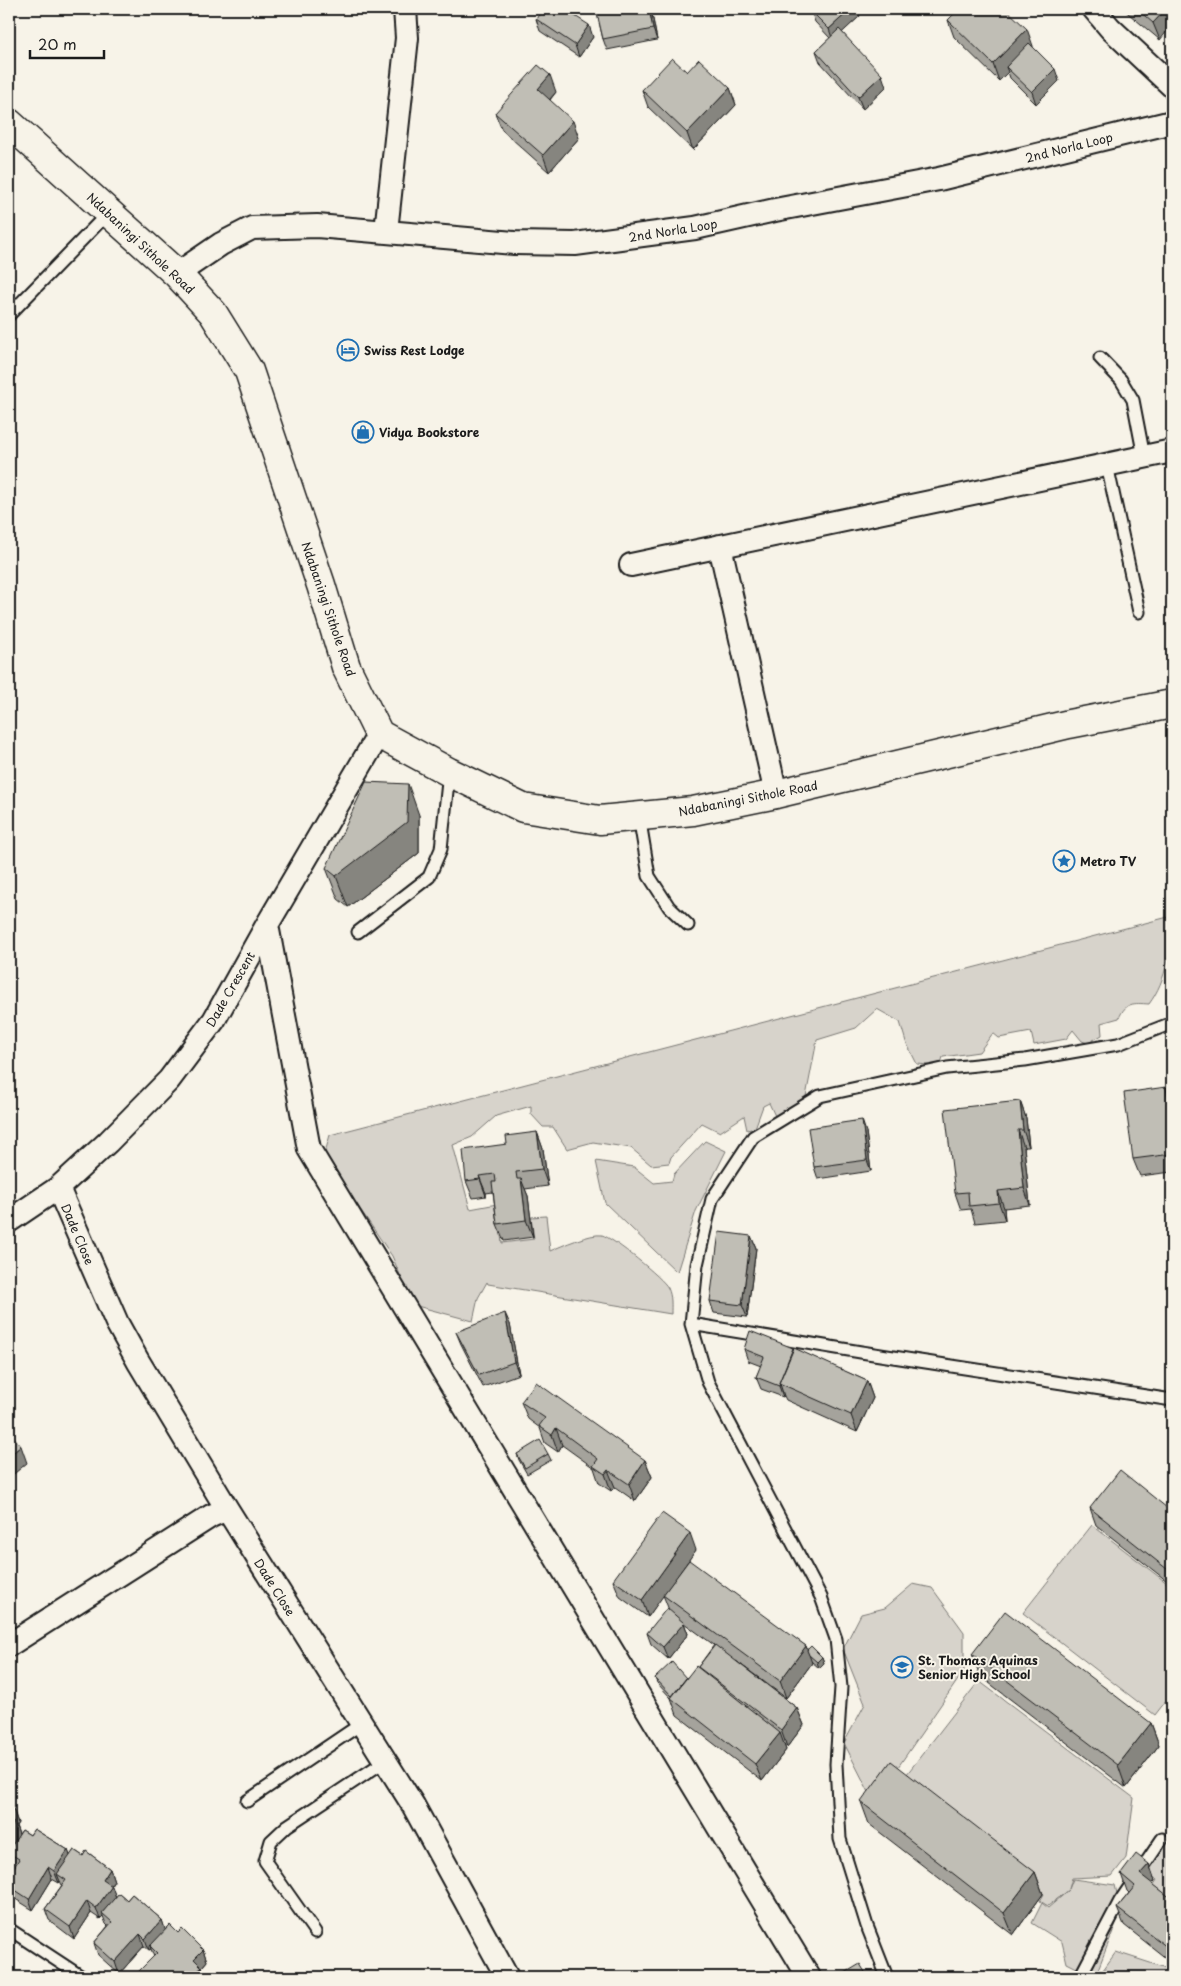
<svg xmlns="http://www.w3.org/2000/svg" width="1181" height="1986" viewBox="0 0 1181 1986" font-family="'Playpen Sans',sans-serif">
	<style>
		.green { fill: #d7d3cb; stroke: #7a7874 }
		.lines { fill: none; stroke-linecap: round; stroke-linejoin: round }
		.service-casing { stroke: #1c1c1c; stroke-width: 15 }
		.minor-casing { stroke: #1c1c1c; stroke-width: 26 }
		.tertiary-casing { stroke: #1c1c1c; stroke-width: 31 }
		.service { stroke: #f7f3e8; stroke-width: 11 }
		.minor { stroke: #f7f3e8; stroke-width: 22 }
		.tertiary { stroke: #f7f3e8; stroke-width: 28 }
		.wall { fill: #a5a39c; stroke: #1c1c1c }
		.shaded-wall { fill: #86857f; stroke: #1c1c1c }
		.building { fill: #c0beb5; stroke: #1c1c1c }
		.labels { text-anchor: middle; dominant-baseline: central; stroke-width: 4; stroke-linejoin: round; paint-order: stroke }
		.street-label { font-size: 12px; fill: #1c1c1c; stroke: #f7f3e8 }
		.poi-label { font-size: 12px; font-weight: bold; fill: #1c1c1c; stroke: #f7f3e8; text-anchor: start }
	</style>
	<rect width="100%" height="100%" fill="#f7f3e8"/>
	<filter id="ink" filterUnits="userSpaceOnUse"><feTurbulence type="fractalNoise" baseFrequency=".02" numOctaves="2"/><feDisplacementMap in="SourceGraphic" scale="10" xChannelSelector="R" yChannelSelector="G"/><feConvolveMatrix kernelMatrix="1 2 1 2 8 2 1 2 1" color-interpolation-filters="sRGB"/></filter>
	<g filter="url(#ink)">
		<path class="green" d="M1172,916C1172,945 1167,980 1149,1004C1133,1003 1126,1002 1119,1018L1101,1023L1102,1035L1088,1043L1082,1041L1073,1030L1066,1039L1034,1045L1031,1032L999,1038L993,1033L979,1052L943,1057L940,1066L917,1064L906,1042L900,1022L877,1009L856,1028L817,1040L802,1117L794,1116L787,1123L775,1116L769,1103L763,1106L755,1128L747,1130L744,1116L720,1132L702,1123L671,1157L669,1163L651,1165L631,1148L593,1142L567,1149L553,1127H543L531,1114V1106L496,1116L472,1137L453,1145L470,1209L497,1204L502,1243L534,1239L531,1217L546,1216L550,1251C561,1246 591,1233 602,1235C613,1238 663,1278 668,1288C672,1297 671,1305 671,1314L488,1284L487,1282L478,1298L473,1321L413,1305L392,1256L324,1156L330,1135Z
			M705,1141L726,1151L696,1211L677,1272L605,1203L596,1161L634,1167L654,1183L672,1181L674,1174Z
			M1092,1525L1172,1587V1693L1155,1715L1023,1613Z
			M913,1584L932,1588L964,1632V1671L874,1802L844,1743L865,1704L843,1649L861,1614L885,1608Z
			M979,1681L1134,1798L1126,1858L1112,1876L1072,1878L1069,1889L1073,1879L1115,1885L1121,1911L1095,1977L1067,1963L1062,1942L1032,1923L1042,1903L1048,1908L1069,1890L1048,1906L1040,1901L1044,1894L903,1779Z
			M1172,1834V1909L1149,1892L1157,1880L1143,1869Z
			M1116,1952L1172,1970V1977H1098Z"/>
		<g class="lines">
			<g class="service-casing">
				<path id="service" d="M9,315L109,212
					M1100,358L1121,380L1133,400L1144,457
					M1107,465L1139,612
					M639,816L649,876L669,907L688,925
					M358,932L429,877L441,849L449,772
					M691,1324L861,1352L1172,1400
					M247,1801L361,1724
					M9,1929L82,1977
					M315,1932L265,1861L271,1841L287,1826L385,1761
					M887,1977L867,1926L840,1839L836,1764L841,1687L836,1639L821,1597L708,1382L691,1324L697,1265L712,1199L753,1137L820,1096L947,1068L1025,1060L1118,1044L1172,1023
					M1080,1977L1120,1901L1162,1839"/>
			</g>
			<g class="minor-casing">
				<path id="minor" d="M1094,9L1110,28L1172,86
					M386,231L407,38L405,9
					M177,274L221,244L252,228L317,226L514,243L575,244L695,228L775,210L939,179L1172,122
					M720,546L776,794
					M631,565L1172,451
					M267,925L309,1149L809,1977
					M58,1188L117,1323L138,1361L227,1509L413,1805L507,1977
					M9,1221L58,1188L108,1142L169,1080L214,1020L267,925L379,734
					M9,1645L211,1516L227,1509"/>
			</g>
			<g class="tertiary-casing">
				<path id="tertiary" d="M9,123L177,274L213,313L249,371L321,585L346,667L379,734L449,772L523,808L600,820L693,811L776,794L1069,724L1172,704"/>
			</g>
			<use href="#service" class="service"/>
			<use href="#minor" class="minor"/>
			<use href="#tertiary" class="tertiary"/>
		</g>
		<path class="wall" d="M596,9H651L657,40L607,50L603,39Z
			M1123,9H1172L1160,40Z
			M811,11L860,16L842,32L886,87L863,109L820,62L816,51L830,38L815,22Z
			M536,19L593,37L579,57L540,31Z
			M948,20L1033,46V47L1059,81L1036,104L1010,78L1008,72L999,81L954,37Z
			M687,72L730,88L736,105L693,150L648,107L642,90Z
			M556,92L550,100L579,138L549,172L502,130L495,113Z
			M419,815V853L348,907L338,899L326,868Z
			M1020,1101L1026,1118L1029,1147H1024L1030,1205L1004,1208L1005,1220L975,1223L971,1209L961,1210L955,1193Z
			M1172,1103V1172L1140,1176L1133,1159Z
			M537,1132L543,1149L548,1186L525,1189L528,1196L533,1237L504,1241L497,1224L493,1192L486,1193V1196L473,1198L466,1181L507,1144Z
			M866,1132L871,1171L818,1179L814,1167Z
			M751,1236L756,1248L747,1317L714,1313L710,1301Z
			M510,1324L519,1374L483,1387L461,1344L456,1332Z
			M793,1348L794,1349L867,1381L873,1398L857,1432L786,1400L784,1396L783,1397L761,1389L756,1377L761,1366L748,1361L744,1349Z
			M521,1402L645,1460L652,1477L635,1501L615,1487L611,1491L599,1483L594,1468L562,1445L558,1452L545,1443L540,1428L528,1419Z
			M517,1454H548L551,1460L527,1474L519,1460Z
			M1090,1508L1172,1512V1585L1096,1525Z
			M696,1550L681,1570L806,1646L807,1650L822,1657L824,1663L819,1668L811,1661L812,1663L786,1698L736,1661L797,1708L804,1725L787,1747L784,1745L786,1750L762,1781L677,1715L671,1698L657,1683L655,1678H686L699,1669L698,1667L714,1645L684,1623L688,1634L668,1659L651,1644L647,1633L669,1610L663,1595L648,1617L620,1597L613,1580Z
			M972,1654L1151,1723L1159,1745L1126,1788L980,1676Z
			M861,1802L1035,1872L1043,1894L1013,1935L869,1824Z
			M9,1804L12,1806L18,1823L16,1826L19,1834L22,1830L30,1835L34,1829L68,1850L70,1856L74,1850L83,1856L86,1851L110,1869L114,1881L111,1886L116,1897L119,1893L127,1900L132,1894L162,1920L165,1930L170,1925L178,1933L182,1929L203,1950L207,1961L202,1967L205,1976L207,1975L209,1977H133L154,1957L151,1949L149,1950L144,1946L119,1974L98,1955L94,1943L108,1926L106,1924L103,1916L100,1919L91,1913L74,1939L49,1920L45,1909L62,1885L60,1881L59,1883L52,1879L33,1910L9,1895V1876L15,1866L12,1864L10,1858L9,1860Z
			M1149,1864L1155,1881L1152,1884L1172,1899V1963L1124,1925L1117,1908L1129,1893L1127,1891L1121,1874Z"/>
		<path class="shaded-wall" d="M649,9H651L657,40L653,29Z
			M851,9H857L860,16L833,41L829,29Z
			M1166,9H1172V25L1160,40L1153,23Z
			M589,25L593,37L579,57L575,45Z
			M1027,29L1033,46L1010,70L1006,67L1008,72L999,81L993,64Z
			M1055,69L1059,81L1036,104L1032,92Z
			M550,75L556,92L544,106L538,89Z
			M882,75L886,87L863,109L858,97Z
			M730,88L736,105L693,150L687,133Z
			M573,121L579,138L549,172L543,155Z
			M408,784L419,815V853L348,907L336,876Z
			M1166,1087L1172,1103V1127Z
			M1020,1101L1026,1118L1029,1147L1023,1130Z
			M862,1120L866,1132L871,1171L867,1160Z
			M1018,1130L1024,1147L1030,1205L1024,1188Z
			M537,1132L543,1149L548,1186L542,1169Z
			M479,1176L486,1193V1196L480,1179Z
			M521,1179L528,1196L533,1237L526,1220Z
			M998,1191L1004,1208L1005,1220L999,1203Z
			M751,1236L756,1248L747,1317L742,1305Z
			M505,1313L510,1324L519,1374L514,1362Z
			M867,1381L873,1398L857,1432L851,1415Z
			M780,1384L784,1396L783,1397L779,1386Z
			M556,1428L562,1445L558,1452L552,1435Z
			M21,1446L27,1463L9,1478V1456Z
			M645,1460L652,1477L635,1501L629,1484Z
			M608,1470L615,1487L611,1491L605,1474Z
			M690,1533L696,1550L648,1617L642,1600Z
			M684,1623L688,1634L668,1659L663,1647Z
			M806,1646L812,1663L786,1698L780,1681Z
			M822,1657L824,1663L819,1668L817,1662Z
			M797,1708L804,1725L787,1747L781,1730Z
			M1151,1723L1159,1745L1126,1788L1118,1765Z
			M780,1733L786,1750L762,1781L755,1764Z
			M12,1806L18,1823L16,1826L21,1840L9,1853V1811Z
			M68,1850L72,1861L57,1874L60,1881L59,1883L54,1871Z
			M1149,1864L1155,1881L1146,1891L1140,1874Z
			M48,1867L52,1879L33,1910L29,1899Z
			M110,1869L114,1881L107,1891L103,1880Z
			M1035,1872L1043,1894L1013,1935L1004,1913Z
			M112,1886L116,1898L102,1913L103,1916L100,1919L96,1908Z
			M87,1901L91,1913L74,1939L70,1927Z
			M162,1920L166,1932L150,1946L151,1949L149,1950L145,1939Z
			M140,1934L144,1946L119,1974L115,1962Z
			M203,1950L207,1961L202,1967L205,1977H191L194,1959Z"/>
		<path class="building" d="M543,9H564L589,25L575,45L536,19Z
			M596,9H649L653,29L603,39Z
			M813,9H851L829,29L811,11Z
			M959,9H1006L1027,29L993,64L948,20Z
			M1137,9H1166L1153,23Z
			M839,29L882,75L858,97L816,51Z
			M1029,43L1055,69L1032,92L1006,67Z
			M672,58L687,72L699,59L730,88L687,133L642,90Z
			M538,65L550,75L538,89L573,121L543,155L495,113Z
			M366,782L408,784L407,822L336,876L326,868Z
			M1166,1087L1172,1127V1154L1133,1159L1124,1093Z
			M1020,1101L1023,1130H1018L1024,1188L998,1191L999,1203L969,1206L968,1192L955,1193L945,1109Z
			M862,1120L867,1160L814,1167L808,1128Z
			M537,1132L542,1169L516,1172L517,1179H521L526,1220L497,1224L492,1182H496L495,1174L479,1176L480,1179L466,1181L463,1150L507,1144L506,1136Z
			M719,1232L751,1236L742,1305L710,1301Z
			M505,1313L514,1362L479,1375L456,1332Z
			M750,1331L793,1348L779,1383H780L779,1386L756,1377L764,1357L744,1349Z
			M794,1348L867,1381L851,1415L779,1383Z
			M536,1382L645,1460L629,1484L608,1470L605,1474L593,1466L598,1459L556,1428L552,1435L539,1426L545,1418L521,1402Z
			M9,1431L21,1446L9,1456Z
			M540,1440L548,1454L525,1468L517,1454Z
			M1120,1470L1172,1512V1573L1090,1508Z
			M662,1513L690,1533L642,1600L613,1580Z
			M689,1560L806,1646L780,1681L663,1595Z
			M667,1608L684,1623L663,1647L647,1633Z
			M1005,1611L1151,1723L1118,1765L972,1654Z
			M715,1645L797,1708L781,1730L698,1667Z
			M811,1646L822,1657L817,1662L809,1655L807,1650Z
			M672,1662L686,1678L672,1696L655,1678Z
			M696,1666L780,1733L755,1764L671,1698Z
			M891,1761L1035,1872L1004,1913L861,1802Z
			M9,1804L12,1806L9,1811Z
			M9,1820L14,1823L9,1832Z
			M34,1829L68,1850L54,1871L48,1867L29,1899L9,1886V1876L19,1859L9,1853V1850L22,1830L30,1835Z
			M74,1850L83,1856L86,1851L110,1869L103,1880L112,1886L96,1908L87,1901L70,1927L45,1909L66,1880L57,1874Z
			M1136,1854L1149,1864L1140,1874L1172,1899V1951L1117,1908L1135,1886L1121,1874Z
			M119,1893L127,1900L132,1894L162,1920L145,1939L140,1934L115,1962L94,1943L112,1922L102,1913Z
			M170,1925L178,1933L182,1929L203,1950L194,1959L202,1967L191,1977H133L157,1953L150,1946Z
			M9,1961L16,1977H9Z
			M860,1964L868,1977H847L845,1973Z"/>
	</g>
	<defs>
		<g id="hotel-ring" transform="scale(1.125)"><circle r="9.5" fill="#f7f3e8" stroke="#1f6fb2" stroke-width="1.5"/><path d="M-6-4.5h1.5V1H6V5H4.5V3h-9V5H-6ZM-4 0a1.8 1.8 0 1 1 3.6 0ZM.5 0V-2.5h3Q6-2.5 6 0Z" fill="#1f6fb2"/></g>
		<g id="shop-ring" transform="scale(1.125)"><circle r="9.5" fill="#f7f3e8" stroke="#1f6fb2" stroke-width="1.5"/><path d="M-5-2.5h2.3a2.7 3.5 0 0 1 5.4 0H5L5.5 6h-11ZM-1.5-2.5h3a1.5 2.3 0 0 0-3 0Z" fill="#1f6fb2"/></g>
		<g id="sight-ring" transform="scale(1.125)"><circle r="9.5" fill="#f7f3e8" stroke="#1f6fb2" stroke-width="1.5"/><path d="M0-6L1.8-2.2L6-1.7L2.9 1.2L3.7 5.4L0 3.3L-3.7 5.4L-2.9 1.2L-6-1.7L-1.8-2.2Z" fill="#1f6fb2"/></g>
		<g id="school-ring" transform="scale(1.125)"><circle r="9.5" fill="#f7f3e8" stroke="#1f6fb2" stroke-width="1.5"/><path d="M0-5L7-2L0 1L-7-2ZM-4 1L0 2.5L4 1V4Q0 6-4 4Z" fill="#1f6fb2"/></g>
	</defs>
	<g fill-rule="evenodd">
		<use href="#hotel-ring" x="348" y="350"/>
		<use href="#shop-ring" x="363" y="432"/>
		<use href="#sight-ring" x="1064" y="861"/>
		<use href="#school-ring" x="902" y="1667"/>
	</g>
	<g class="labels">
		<g class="street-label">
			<text transform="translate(1069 147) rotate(-14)">2nd Norla Loop</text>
			<text transform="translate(673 230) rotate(-9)">2nd Norla Loop</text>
			<text transform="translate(141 243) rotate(43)">Ndabaningi Sithole Road</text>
			<text transform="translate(329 609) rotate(71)">Ndabaningi Sithole Road</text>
			<text transform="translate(748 798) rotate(-11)">Ndabaningi Sithole Road</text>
			<text transform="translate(230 989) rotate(-60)">Dade Crescent</text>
			<text transform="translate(78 1234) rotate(67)">Dade Close</text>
			<text transform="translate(275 1587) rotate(58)">Dade Close</text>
		</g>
		<g class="poi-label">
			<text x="364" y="350">Swiss Rest Lodge</text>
			<text x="379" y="432">Vidya Bookstore</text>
			<text x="1080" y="861">Metro TV</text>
			<text x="918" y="1660">St. Thomas Aquinas<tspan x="918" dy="14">Senior High School</tspan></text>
		</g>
	</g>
	<rect width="1181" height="1986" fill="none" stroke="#f7f3e8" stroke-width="30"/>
	<rect x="15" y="15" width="1151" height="1956" fill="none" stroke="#1c1c1c" stroke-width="2" filter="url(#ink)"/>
	<path d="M30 50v8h74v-8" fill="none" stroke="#1c1c1c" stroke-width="2.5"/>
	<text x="38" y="50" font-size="15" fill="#1c1c1c" stroke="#f7f3e8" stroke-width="4" paint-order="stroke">20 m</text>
</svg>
